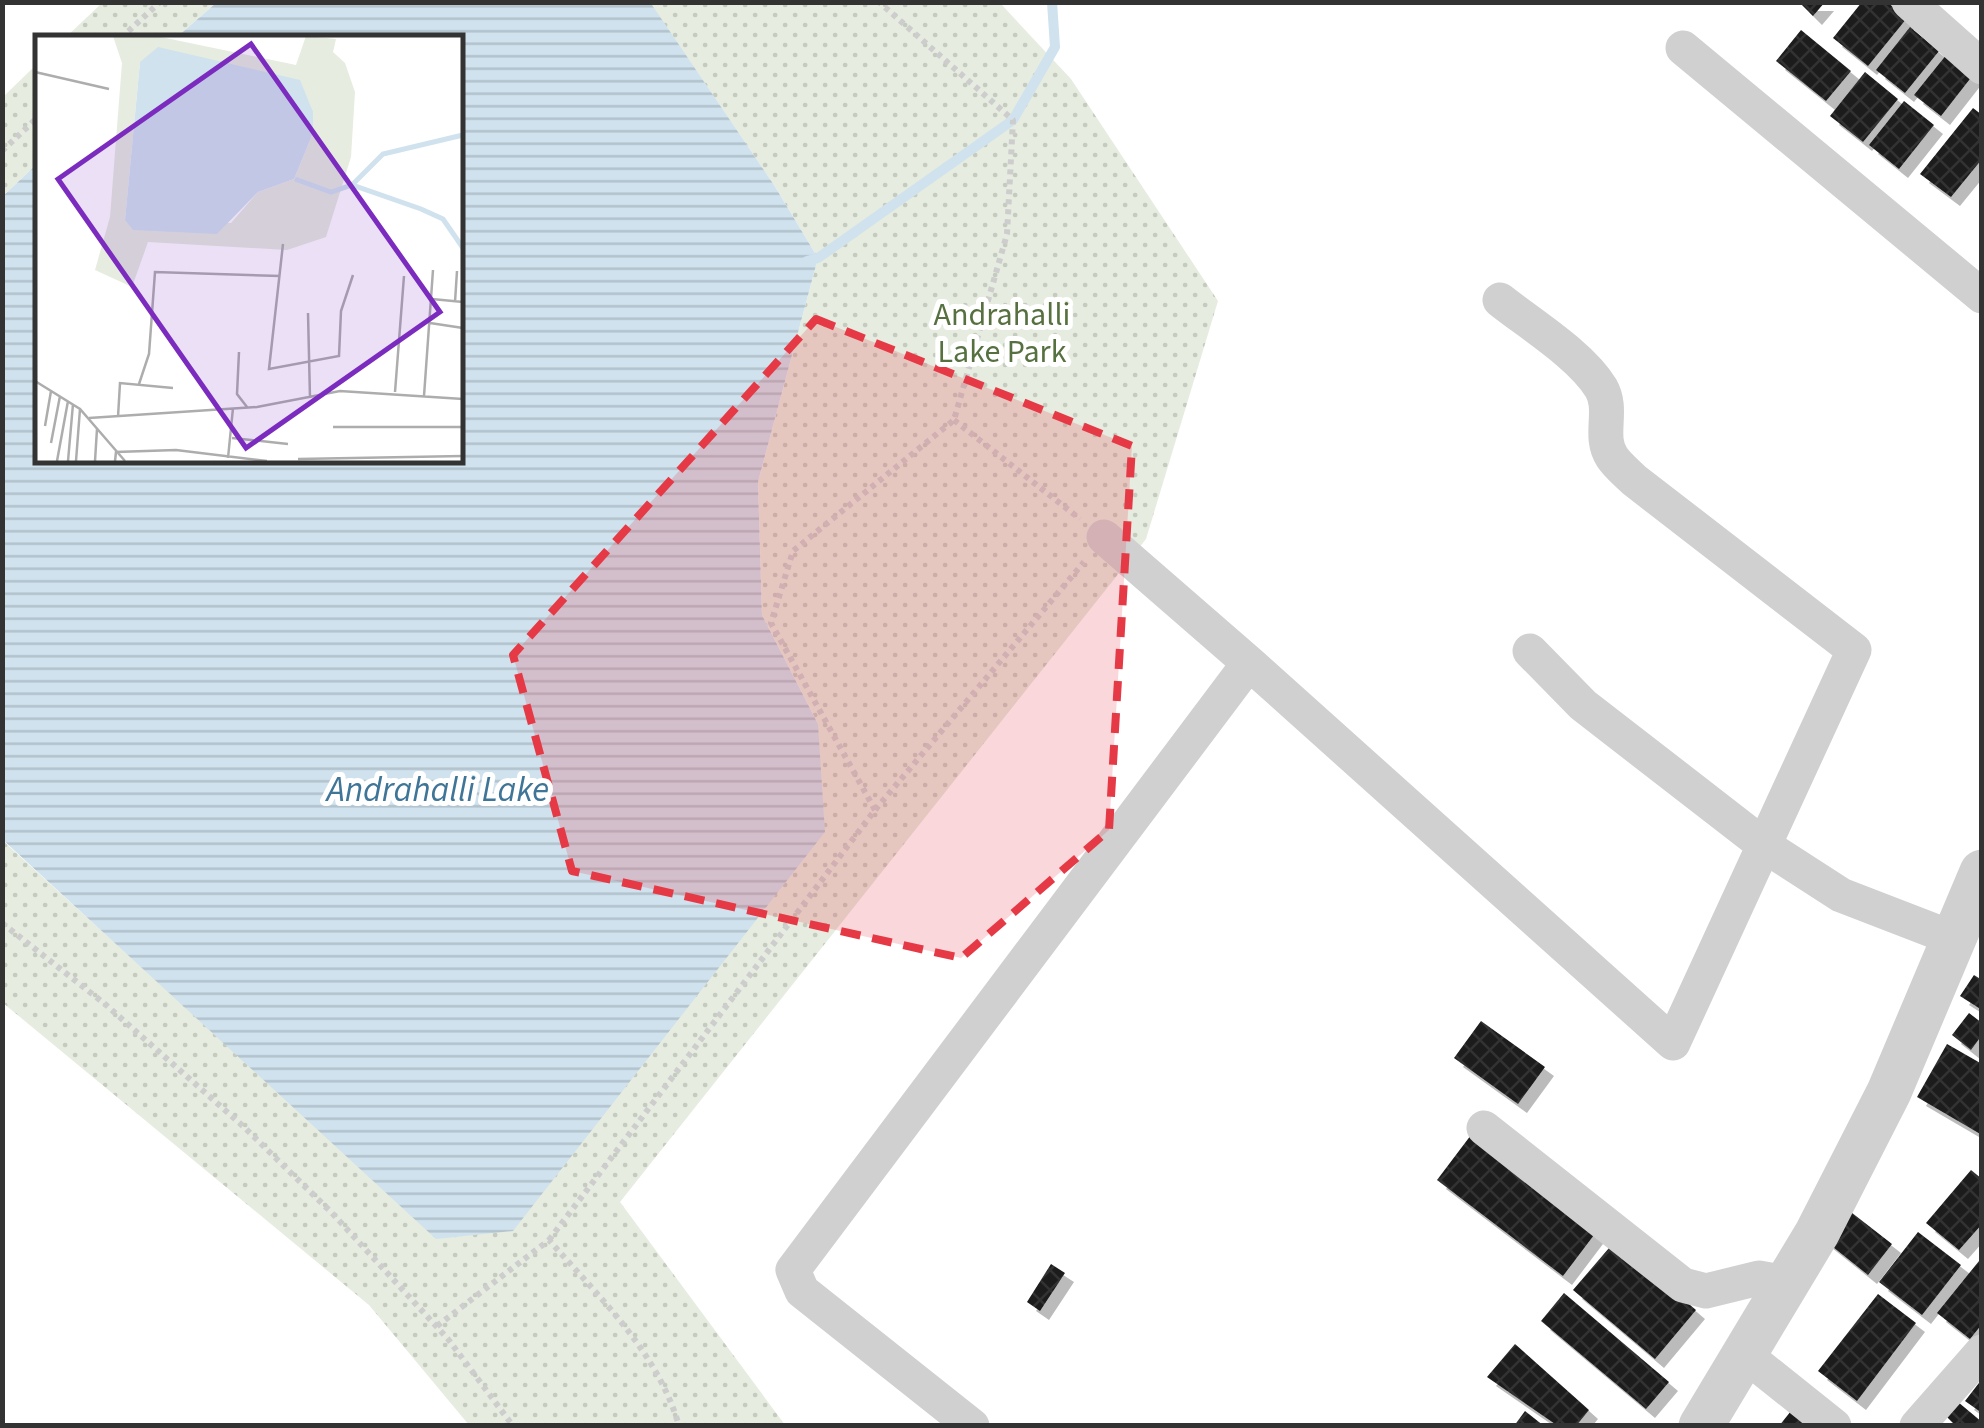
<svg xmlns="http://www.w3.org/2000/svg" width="1984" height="1428" viewBox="0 0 1984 1428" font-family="'Source Sans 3',sans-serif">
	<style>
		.grass { fill: url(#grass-dots) }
		.water { fill: url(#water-rules) }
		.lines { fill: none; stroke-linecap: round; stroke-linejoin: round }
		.stream { stroke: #cfe2ee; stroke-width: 10 }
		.building { fill: url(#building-cross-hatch); filter: url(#shadow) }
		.path { stroke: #cdcdcd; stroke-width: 6; stroke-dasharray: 5 5; stroke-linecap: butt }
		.minor { stroke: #d0d0d0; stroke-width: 35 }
		.tertiary { stroke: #d0d0d0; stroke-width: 45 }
		.marked { fill: #e63946; fill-opacity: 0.2; stroke: #e63946; stroke-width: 8; stroke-dasharray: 20 12; stroke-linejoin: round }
		.labels { text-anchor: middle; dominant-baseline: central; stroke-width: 10; stroke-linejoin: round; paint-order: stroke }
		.park-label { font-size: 32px; fill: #56703f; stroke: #fff }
		.water-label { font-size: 35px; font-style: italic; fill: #3f7597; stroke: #fff }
		.inset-river { fill: none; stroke: #cfe2ee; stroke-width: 5 }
		.inset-road { fill: none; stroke: #adadad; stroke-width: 2.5 }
		.view { fill: #7b2cbf; fill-opacity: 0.15; stroke: #7b2cbf; stroke-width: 5 }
		.inset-edge { fill: none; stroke: #333; stroke-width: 5 }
	</style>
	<defs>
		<pattern id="grass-dots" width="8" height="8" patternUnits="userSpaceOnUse" patternTransform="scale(2.5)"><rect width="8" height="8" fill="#e6ecdf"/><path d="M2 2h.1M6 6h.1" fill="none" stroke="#c6cbc0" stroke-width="1.8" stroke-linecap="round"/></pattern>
		<pattern id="water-rules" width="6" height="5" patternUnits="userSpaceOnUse" patternTransform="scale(2.5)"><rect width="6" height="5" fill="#cfe2ee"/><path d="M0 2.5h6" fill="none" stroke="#b2c2cd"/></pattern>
		<pattern id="building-cross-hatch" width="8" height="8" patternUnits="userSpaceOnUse" patternTransform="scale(2.5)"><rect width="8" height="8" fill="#1a1a1a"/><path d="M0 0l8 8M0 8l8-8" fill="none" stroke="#333"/></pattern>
		<filter id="shadow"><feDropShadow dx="9" dy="9" stdDeviation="0" flood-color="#0004"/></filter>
	</defs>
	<rect width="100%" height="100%" fill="#fff"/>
	<path class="grass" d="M102,3H216L177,37L65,38Z
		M650,3H1000L1071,79L1218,301L1146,539L620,1202L785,1425H469L369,1305L3,1003L2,840L261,1076L818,724L762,615L758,482L818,258L774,185Z
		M37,64V164L3,196V97Z"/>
	<path class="water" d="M650,2L774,185L818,258L758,482L762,615L818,724L825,832L513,1231L436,1239L3,840V196L37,164L38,460H460V38L177,37L216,3Z"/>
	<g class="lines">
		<path class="stream" d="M807,261L818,258L1013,120L1055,47L1052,2"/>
	</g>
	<path class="building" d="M1799,2H1825L1813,16Z
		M1862,2H1887L1907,18L1868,66L1833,38Z
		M1910,27L1939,51L1905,93L1876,70Z
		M1801,30L1851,71L1826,101L1776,61Z
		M1947,54L1973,75L1941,116L1914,95Z
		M1865,72L1898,99L1863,142L1830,116Z
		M1904,101L1934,125L1899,169L1869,145Z
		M1973,108L1982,115V159L1951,197L1920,174Z
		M1974,975L1982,980V1010L1960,996Z
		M1969,1013L1982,1023V1035L1971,1050L1952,1035Z
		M1481,1021L1545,1067L1518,1104L1454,1058Z
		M1947,1044L1982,1064V1135L1917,1097Z
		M1471,1135L1597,1231L1563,1276L1437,1180Z
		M1971,1170L1982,1179V1224L1959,1250L1926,1223Z
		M1847,1209L1892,1244L1868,1275L1823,1239Z
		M1918,1232L1961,1265L1922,1315L1879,1282Z
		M1615,1241L1696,1310L1655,1359L1573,1290Z
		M1979,1261L1982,1324L1970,1339L1937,1313Z
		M1051,1264L1065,1273L1040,1311L1027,1302Z
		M1564,1293L1669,1382L1646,1409L1541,1321Z
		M1878,1294L1916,1323L1857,1401L1818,1371Z
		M1515,1344L1589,1410L1576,1426H1558L1487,1377Z
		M1982,1379V1413L1965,1401Z
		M1958,1402L1982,1422V1426H1956L1946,1416Z
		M1795,1406L1819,1426H1779Z
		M1525,1411L1544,1426H1514Z"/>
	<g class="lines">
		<path class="path" d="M121,38L160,2
			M2,151L38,117
			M954,420L1080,519
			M875,810L771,623L793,551L954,420L1007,234L1013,120L879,2
			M2,923L105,1004L244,1127L332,1213L448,1339L513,1426
			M549,1240L875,810L1084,562
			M437,1326L549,1240C598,1296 658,1352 679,1426"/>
		<path class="minor" d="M1909,2L1982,67
			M1683,48L1982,296
			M1104,537L1249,663L1673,1043L1854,650L1634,480C1627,473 1617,465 1612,457C1598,436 1614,410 1601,388C1581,355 1530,324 1500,300
			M1530,651L1583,705L1765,846L1841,895L1955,939
			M1484,1128L1683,1285L1706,1291L1759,1278L1787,1283
			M1744,1354L1834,1426
			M972,1426L802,1291L793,1270L1249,663
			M1917,1426L1982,1352"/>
		<path class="tertiary" d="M1701,1426L1817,1233L1889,1092L1982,872"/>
	</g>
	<path class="marked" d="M816,319L1132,446L1109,830L961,958L572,871L513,655Z"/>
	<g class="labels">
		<g class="park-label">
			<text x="1002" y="315">Andrahalli<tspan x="1002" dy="37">Lake Park</tspan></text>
		</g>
		<g class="water-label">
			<text x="438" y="790">Andrahalli Lake</text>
		</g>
	</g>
	<g transform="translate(35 35)">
		<rect width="428" height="428" fill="#fff"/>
		<path d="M78,1H121L261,30L271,1L301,4L298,17L310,28L320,57L316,122L291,202L252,215L113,207L97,252L60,235L75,182L87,28ZM105,27L278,98L259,144L223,157L196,188L90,185Z" fill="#e6ecdf" fill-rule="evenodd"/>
		<path d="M123,12L265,45L278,77V98L259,144L223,157L182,199L98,195L90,185L105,27Z" fill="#cfe2ee"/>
		<path class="inset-river" d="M260,144L296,157L317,150L386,174L408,184L428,213M317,150L348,119L428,100"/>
		<path class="inset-road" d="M0,37L74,54M248,209L234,334L304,321L306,276L318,240M397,264L428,267M420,267L422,236M273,278L275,363M395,288L428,293M204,317L202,359L212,372M0,346L45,374L90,426M104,349L114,319L120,237L245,241M360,357L369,241M389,361L398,235M83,382L85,348L138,353M54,383L222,372L305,356L428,364M10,391L16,356M298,392H428M197,403L253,409M16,408L25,361M193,423L198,373M263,424L428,421M22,426L33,366M33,426L38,369M41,426L45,374M60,426L62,394M80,426L81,417L141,415L232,426"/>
		<path class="view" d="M216,9L405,277L211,413L23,144Z"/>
		<rect width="428" height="428" class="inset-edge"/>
	</g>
	<rect width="1984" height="1428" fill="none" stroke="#333333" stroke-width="10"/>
</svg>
